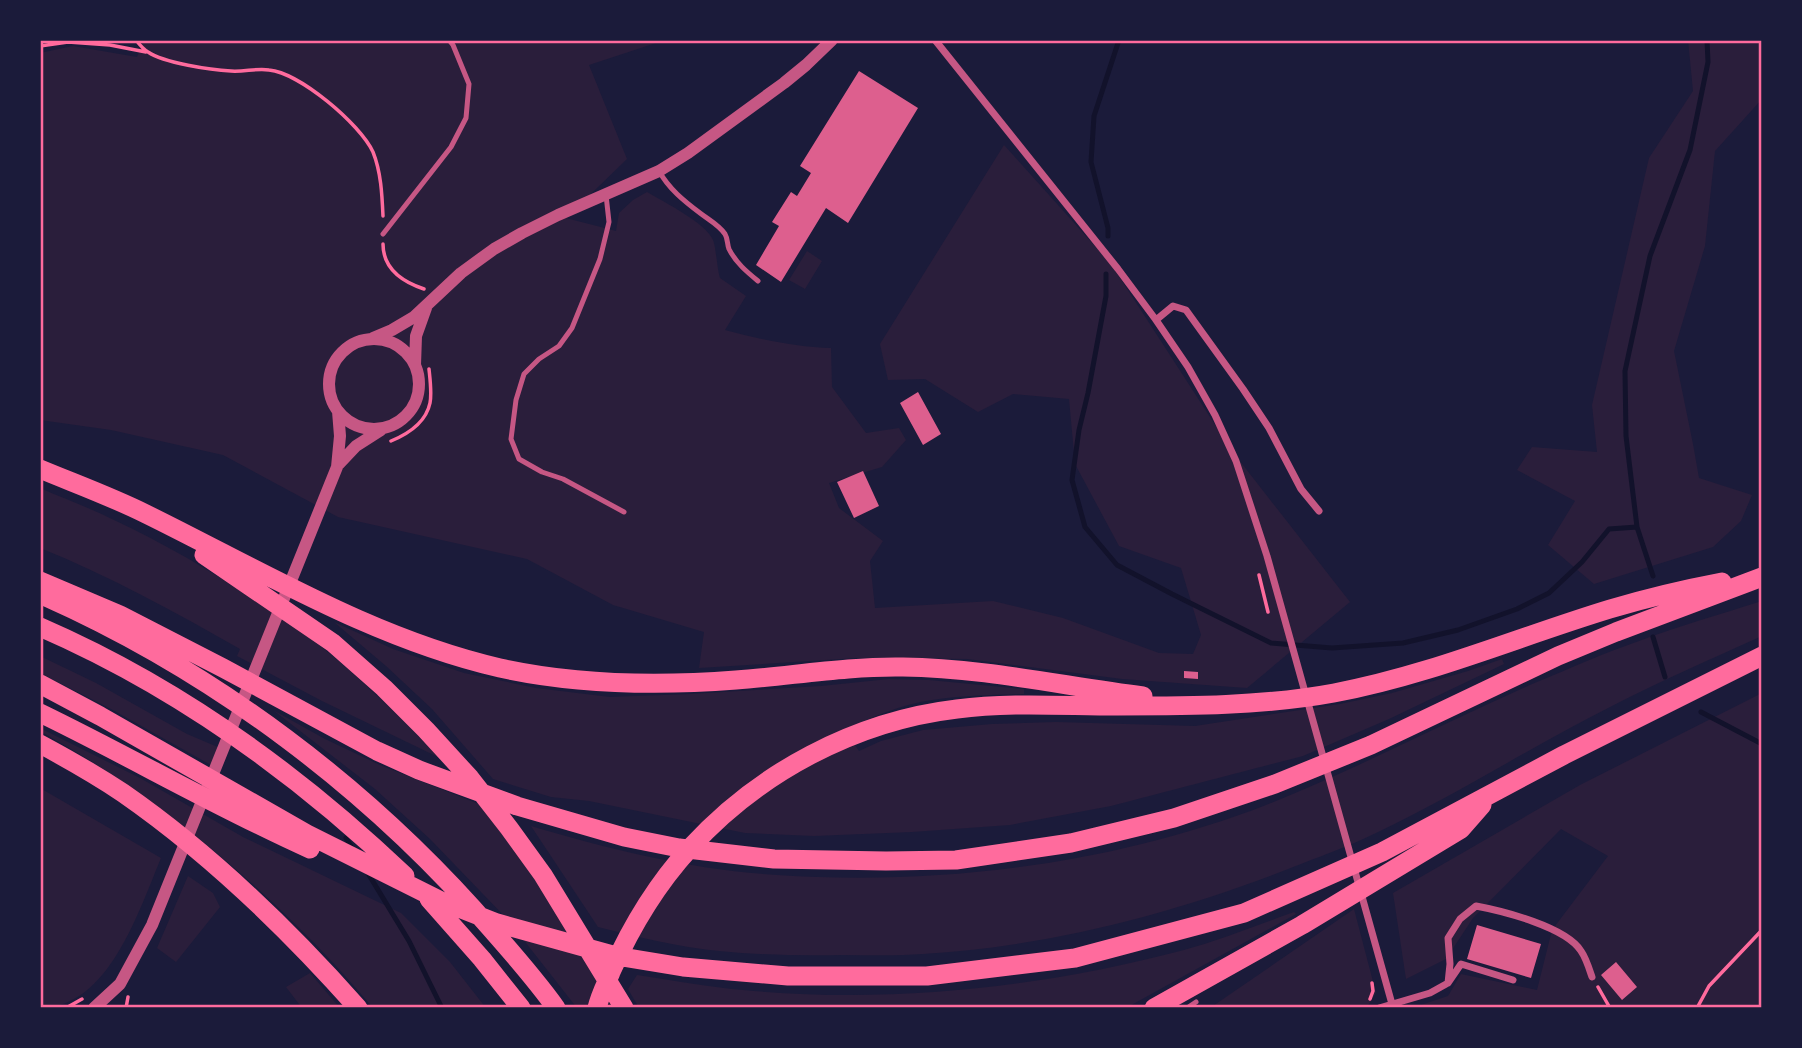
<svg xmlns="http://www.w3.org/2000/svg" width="1802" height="1048" viewBox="0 0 1802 1048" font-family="'Archivo Narrow',sans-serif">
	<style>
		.green { fill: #2a1e3b }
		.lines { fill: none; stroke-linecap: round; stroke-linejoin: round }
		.stream { stroke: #12122b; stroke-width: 5 }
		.building { fill: #dd5f8e }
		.path { stroke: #ff6b9d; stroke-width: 3.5 }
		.service { stroke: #c65784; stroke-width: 5 }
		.minor { stroke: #c65784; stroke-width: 7 }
		.tertiary { stroke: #c65784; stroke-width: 12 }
		.motorway { stroke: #ff6b9d; stroke-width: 19 }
		.neatline { fill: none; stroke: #ff6b9d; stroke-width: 2.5 }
	</style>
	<rect width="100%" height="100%" fill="#1b1b3a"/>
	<path class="green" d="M144,40H665L589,65L627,159L566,218L616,231L619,213L633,200L647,192C664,202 706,223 713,240C716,247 717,268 720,278L746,296L725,330C759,339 795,347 831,348L832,387L866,433L899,428L906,440L882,467L829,483L839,508L883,541L870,561L875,608L993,601L1063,618L1159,653L1193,654L1201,635L1181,568L1119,546L1075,464L1069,399L1013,394L978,412L925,379L888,380L880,344L1004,145L1111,264L1232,451L1350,602L1247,688L1122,679L967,659L857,658L699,668L704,632L613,605L527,559L338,517L223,455L111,430L40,420V53L73,46L137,57Z
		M1688,40H1762V99L1715,151L1705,246L1674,351L1693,444L1699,478L1752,495L1741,521L1713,547L1594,584L1548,545L1575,501L1517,470L1532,447L1597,452L1592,405L1649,158L1693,91Z
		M807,251L822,261L805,289L789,280Z
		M40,488C65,499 90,508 114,520C186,554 255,597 319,645C363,679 401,720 440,758L322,701L237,656L240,649C175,612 110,576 40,548Z
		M1762,601V636C1711,659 1660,681 1610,707C1531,747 1456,795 1376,833C1352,845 1326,854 1301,864C1181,912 1053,946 923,954C897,956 870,955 843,955C802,956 760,955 719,951C678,947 638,937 598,927L531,826C611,850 694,870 777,875C940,886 1114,864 1266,805C1359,768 1446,722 1537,682C1571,668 1604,653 1639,641C1679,626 1721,614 1762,601Z
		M334,622L393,649L464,673L536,688L610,697L690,694L821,686L889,679L929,680L1024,689V694C994,695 962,695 932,700C901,704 872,718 844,729L859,751L881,741L923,730L992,724L1056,722L1195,726L1340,704L1392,693L1468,671L1502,659L1504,664L1389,719L1303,756L1111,806L1010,825L912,832L814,836L745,833L589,801L551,797L493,779L432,709L386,666Z
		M40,656L96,683L187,734L220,748L211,765L111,709L40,673Z
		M1762,693V1008H1412L1448,996L1461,974L1537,990L1552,930L1608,856L1561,829L1473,918L1446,959L1406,979L1393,893L1580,785Z
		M273,710L325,739L380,765L484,806L532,874L615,1008H577L508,920L430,839L375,789Z
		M40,728L140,778L243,837L401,913L450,962L486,1008H373C295,915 201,833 100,767C81,754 60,743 40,731Z
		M40,788L161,858C139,910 109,1008 40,1008Z
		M188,876L213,893L220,907L176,962L157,948Z
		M1354,909L1376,993L1367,1007L1210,1008Z
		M1294,912L1296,914L1126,1008H639L628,989L637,975C672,980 707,987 743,990C891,1004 1040,988 1184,950C1221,940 1258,925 1294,912Z
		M310,973L340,1008H302L286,987Z"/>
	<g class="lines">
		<path class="stream" d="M1108,236V228L1091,162L1094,116L1119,40
			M1106,274V296L1088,393L1079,430L1072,480L1085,527L1117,565L1172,594L1271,643L1332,648L1403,643L1458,630L1517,609L1549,593L1582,562L1609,529L1637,527
			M1653,576L1637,527L1626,436L1625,371L1650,256L1690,150L1708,62L1707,40
			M1653,637L1665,677
			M1701,712L1762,744
			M346,838L353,850
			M366,870L409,941L442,1008"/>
	</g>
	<path class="building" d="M859,71L918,108L848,223L826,208L781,282L756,265L779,226L772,222L791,192L797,196L811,173L800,166Z
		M918,392L941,434L923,445L900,403Z
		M863,471L879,506L854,518L837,482Z
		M1184,671L1198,672V679L1184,678Z
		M1477,925L1541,944L1531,978L1467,959Z
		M1616,962L1637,987L1622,1000L1601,975Z"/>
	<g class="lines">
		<path class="path" d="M136,40C139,44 143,49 148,52C164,63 211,70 231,71C244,72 257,68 269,70C300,73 360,124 373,152C381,172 382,194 383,216
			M40,46L68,42L110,45L146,52
			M383,244C383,269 403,282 424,289
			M391,441C408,434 426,422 430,403C432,393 430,379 429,369
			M1259,575L1268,612
			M1598,987L1610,1008
			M1370,999L1373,991L1372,983
			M66,1008L82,999
			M126,1008L128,997
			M1697,1008L1709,986L1762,930"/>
		<path class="service" d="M659,171C669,189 684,201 700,213C709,220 719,225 725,234C728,239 727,244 729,249C736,263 747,272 758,281
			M606,195L609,222L600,259L572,328L559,346L539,359L524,374L516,400L511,439L519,459L542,472L563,479L624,512
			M383,234L451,147L466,118L469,84L453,45L449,40
			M1187,1008L1196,1002"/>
		<path class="minor" d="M935,40L1118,269L1156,320L1188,367L1215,415L1236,461L1267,556L1392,1004
			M1156,320L1173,306L1186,310L1243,389L1269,428L1301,489L1319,511
			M1448,983L1450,964L1448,938L1460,919L1476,906C1503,911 1566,927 1581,951C1586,958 1589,968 1592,977
			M1379,1008L1430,993L1448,983L1461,964L1513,980"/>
		<path class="tertiary" d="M373,338L392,330L414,317L461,273L494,249L522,233L558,215L659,171L688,153L784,83L806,65L832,40
			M329 384a45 45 0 1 1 90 0a45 45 0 1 1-90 0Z
			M415,365L416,336L426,308
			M339,464L356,446L381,430
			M94,1008L120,984L152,925L337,467L340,436L338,411"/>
		<path class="motorway" d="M40,469C76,484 112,497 146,514C262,571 374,639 500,668C577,685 658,686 736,680C791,676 847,666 903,667C984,668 1063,686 1143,696
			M204,555L333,643L384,688L426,730L470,778L509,828L543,875L624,1008
			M40,581L120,615L223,668L377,751L419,770L517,806L624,837L679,848L774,859L886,861L956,860L1071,843L1174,818L1275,784L1371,745L1558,656L1616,632L1762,577
			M44,596C215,672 370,789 492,930C514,955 536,980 556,1008
			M40,627C176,686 298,774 405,876
			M40,684L100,716L307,834L441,901L497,923L616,956L683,967L788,976H927L1075,958L1244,913L1382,852L1564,755L1762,656
			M40,713C131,757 218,808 310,849
			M40,744C68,759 96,775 123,793C211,854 287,928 358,1008
			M429,899L482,959L521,1008
			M597,1008C600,995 606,984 611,972C631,927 656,885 690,848C758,773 855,721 957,709C1010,702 1064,706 1117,706C1189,706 1264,706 1334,693C1430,675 1518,637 1610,609C1647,598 1685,589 1722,582
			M1154,1008L1302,925L1461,829L1482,805"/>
	</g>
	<rect width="1802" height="1048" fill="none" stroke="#1b1b3a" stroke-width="84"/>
	<rect x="42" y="42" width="1718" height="964" class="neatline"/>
</svg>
